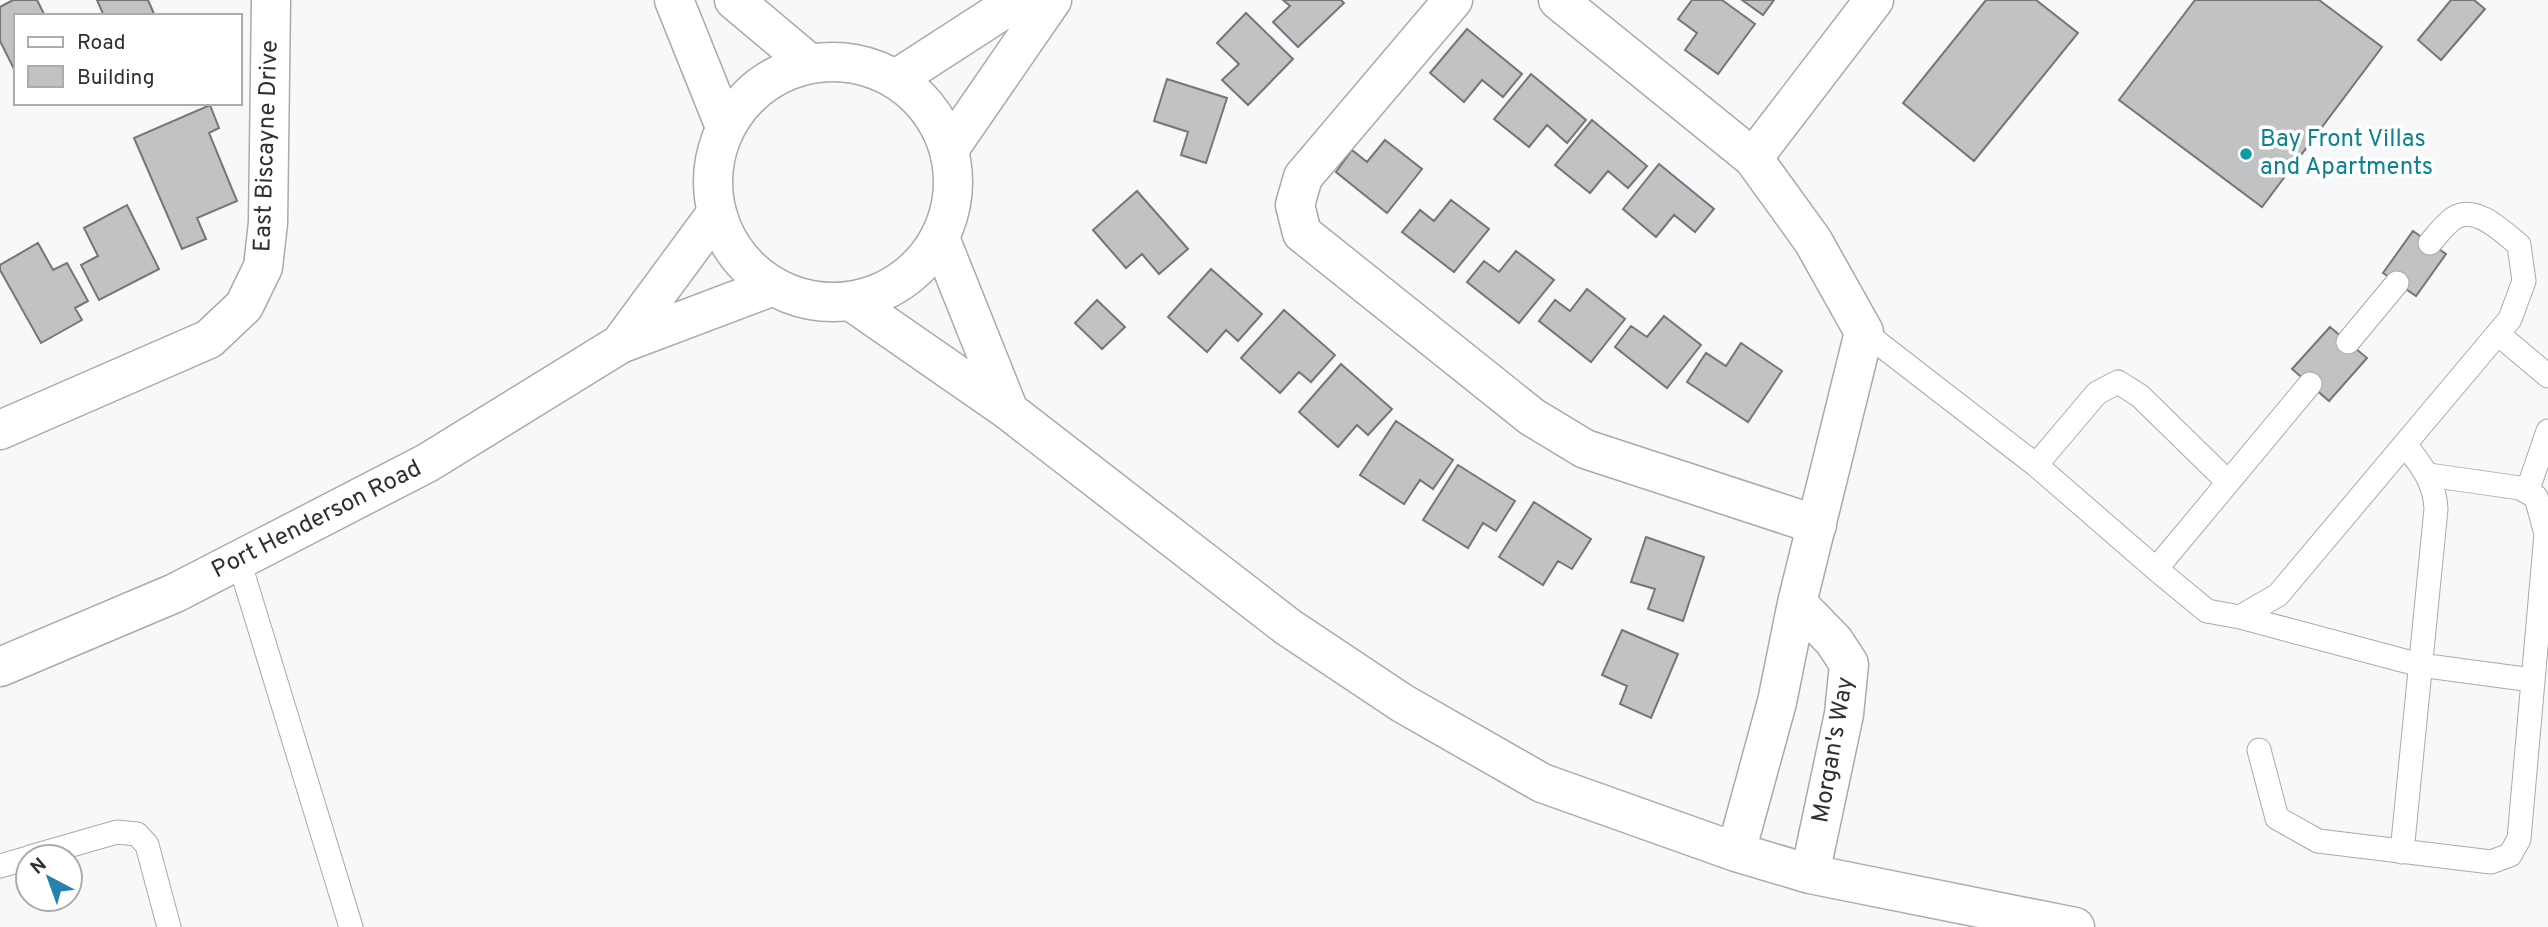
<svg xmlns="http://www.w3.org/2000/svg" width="2548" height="927" viewBox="0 0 2548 927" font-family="Overpass,sans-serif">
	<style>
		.building { fill: #c1c2c4; stroke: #757678; stroke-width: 2 }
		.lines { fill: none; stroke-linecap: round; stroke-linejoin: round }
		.service-casing { stroke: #a9aaac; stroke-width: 25 }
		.minor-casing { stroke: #a9aaac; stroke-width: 41 }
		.primary-casing { stroke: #a9aaac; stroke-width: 41 }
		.service { stroke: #fff; stroke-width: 23 }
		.minor { stroke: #fff; stroke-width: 38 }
		.primary { stroke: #fff; stroke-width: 38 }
		.culture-dot { fill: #0f9aa8; stroke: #fff; stroke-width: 2.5 }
		.labels { text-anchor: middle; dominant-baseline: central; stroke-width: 7; stroke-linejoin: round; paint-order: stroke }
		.culture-label { font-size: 24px; fill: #0d838f; stroke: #fff; text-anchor: start }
		.street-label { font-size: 24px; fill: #2f3031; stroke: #fff }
	</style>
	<rect width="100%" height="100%" fill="#f6f8fa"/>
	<path class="building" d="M13,0H37L45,16H16V73L0,41V7Z
		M97,0H148L155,16H104Z
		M1283,0H1341L1344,3L1298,47L1273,22L1290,6Z
		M1692,0H1722L1755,24L1718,74L1685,50L1697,33L1678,19Z
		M1742,0H1774L1763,15Z
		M1986,0H2036L2078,33L1974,161L1903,103Z
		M2195,0H2319L2382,47L2262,207L2119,100Z
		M2451,0H2474L2485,9L2441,60L2418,40Z
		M1246,13L1293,59L1248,105L1222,80L1239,64L1217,43Z
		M1467,29L1522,74L1503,97L1482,80L1464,102L1430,73Z
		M1531,74L1586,120L1567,143L1547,125L1529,147L1494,119Z
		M1167,79L1227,98L1206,163L1181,155L1188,132L1154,121Z
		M210,105L219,128L209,133L237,201L197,218L206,239L182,249L134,138Z
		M1592,120L1647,166L1628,188L1608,171L1590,193L1555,165Z
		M1385,140L1422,169L1387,213L1336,172L1352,150L1367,162Z
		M1659,164L1714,209L1695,232L1674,215L1656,237L1623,209Z
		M1137,191L1188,249L1159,274L1142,254L1126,268L1093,230Z
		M1451,200L1489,229L1454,272L1402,232L1420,210L1434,221Z
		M127,205L159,269L99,300L81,265L98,256L84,228Z
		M2413,231L2446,254L2416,296L2383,273Z
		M38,243L53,270L67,263L88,301L75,308L82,320L41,343L0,270V265Z
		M1516,251L1554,280L1519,323L1467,282L1484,261L1499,272Z
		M1211,269L1262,314L1238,341L1226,330L1207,352L1168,317Z
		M1587,289L1625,319L1591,362L1539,321L1555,300L1570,311Z
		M1097,300L1125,327L1102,349L1075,323Z
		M1284,310L1335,355L1311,382L1299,372L1280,393L1241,358Z
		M1664,316L1701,345L1667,388L1615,347L1631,326L1647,337Z
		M2330,327L2367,358L2329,401L2292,369Z
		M1741,343L1782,371L1748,422L1687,382L1706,353L1726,366Z
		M1341,364L1392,409L1368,435L1357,425L1338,447L1299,412Z
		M1396,421L1453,460L1433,489L1420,480L1404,504L1360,475Z
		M1458,465L1515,501L1496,531L1483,523L1468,548L1423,520Z
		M1534,502L1591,539L1572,569L1558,561L1543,585L1499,557Z
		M1646,537L1704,557L1683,621L1648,609L1655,589L1631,582Z
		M1622,630L1678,654L1651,718L1620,704L1627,686L1602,675Z"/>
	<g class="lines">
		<g class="service-casing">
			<path id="service" d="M1864,332L2036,465L2156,569
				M2498,334L2548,376
				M2348,342L2397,283
				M2310,384L2156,569L2207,611L2240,617L2278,595L2510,319L2524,281L2519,245C2504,233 2476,204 2454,218C2445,224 2437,235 2430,243
				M2036,465L2097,393L2118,382L2140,396L2228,482
				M2527,492L2548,431
				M239,561L351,927
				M2240,617L2420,665L2532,680
				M2259,750L2277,818L2318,841L2491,862L2510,855L2519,839L2546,534L2536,497L2520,488L2429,475
				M2402,852L2436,509C2435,482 2421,465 2405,444
				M30,857L117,832L137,834L147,845L169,927
				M0,866L28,858"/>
		</g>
		<g class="minor-casing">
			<path id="minor" d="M674,0L725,127
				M734,0L809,63
				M1453,0L1303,177L1295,205L1302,233L1532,417L1585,449L1817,525
				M1558,0L1753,158L1813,241L1864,332L1797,603L1777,702L1736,852
				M1753,158L1874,0
				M852,302L1009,411L940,238
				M1009,411L1288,627L1402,703L1542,783L1736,852L1810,874L2075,927
				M0,430L209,339L244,306L263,267L268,223L271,0
				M1797,603L1834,641L1849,664L1844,714L1810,874"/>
		</g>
		<g class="primary-casing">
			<path id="primary" d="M713 182a120 120 0 1 1 240 0a120 120 0 1 1-240 0Z
				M896,79L1018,0
				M950,148L1052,0
				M620,344L715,215
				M0,667L175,593L427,463L620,344L771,287"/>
		</g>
		<use href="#service" class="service"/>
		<use href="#minor" class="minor"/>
		<use href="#primary" class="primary"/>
	</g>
	<circle class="culture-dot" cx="2246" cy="154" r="7"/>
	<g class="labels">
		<g class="culture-label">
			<text x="2260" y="140">Bay Front Villas<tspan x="2260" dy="28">and Apartments</tspan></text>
		</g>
		<g class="street-label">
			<text transform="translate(267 146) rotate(-88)">East Biscayne Drive</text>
			<text transform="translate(317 520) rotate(-27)">Port Henderson Road</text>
			<text transform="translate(1834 750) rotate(-80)">Morgan's Way</text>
		</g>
	</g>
	<rect x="14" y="14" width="228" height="91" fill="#ffffff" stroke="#acacad" stroke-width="2"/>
	<rect x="28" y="37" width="35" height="10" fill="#ffffff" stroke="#acacad" stroke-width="2"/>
	<text x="77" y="49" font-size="21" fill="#2f3031">Road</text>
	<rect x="28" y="66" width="35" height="21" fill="#c1c2c4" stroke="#acacad" stroke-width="2"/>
	<text x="77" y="84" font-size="21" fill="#2f3031">Building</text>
	<g transform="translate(49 878) rotate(319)"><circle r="33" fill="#ffffff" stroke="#acacad" stroke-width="2"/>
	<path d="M0-5L12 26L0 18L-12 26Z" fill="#2681ae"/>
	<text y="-10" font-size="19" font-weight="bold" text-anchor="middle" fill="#2f3031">N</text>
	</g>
</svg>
